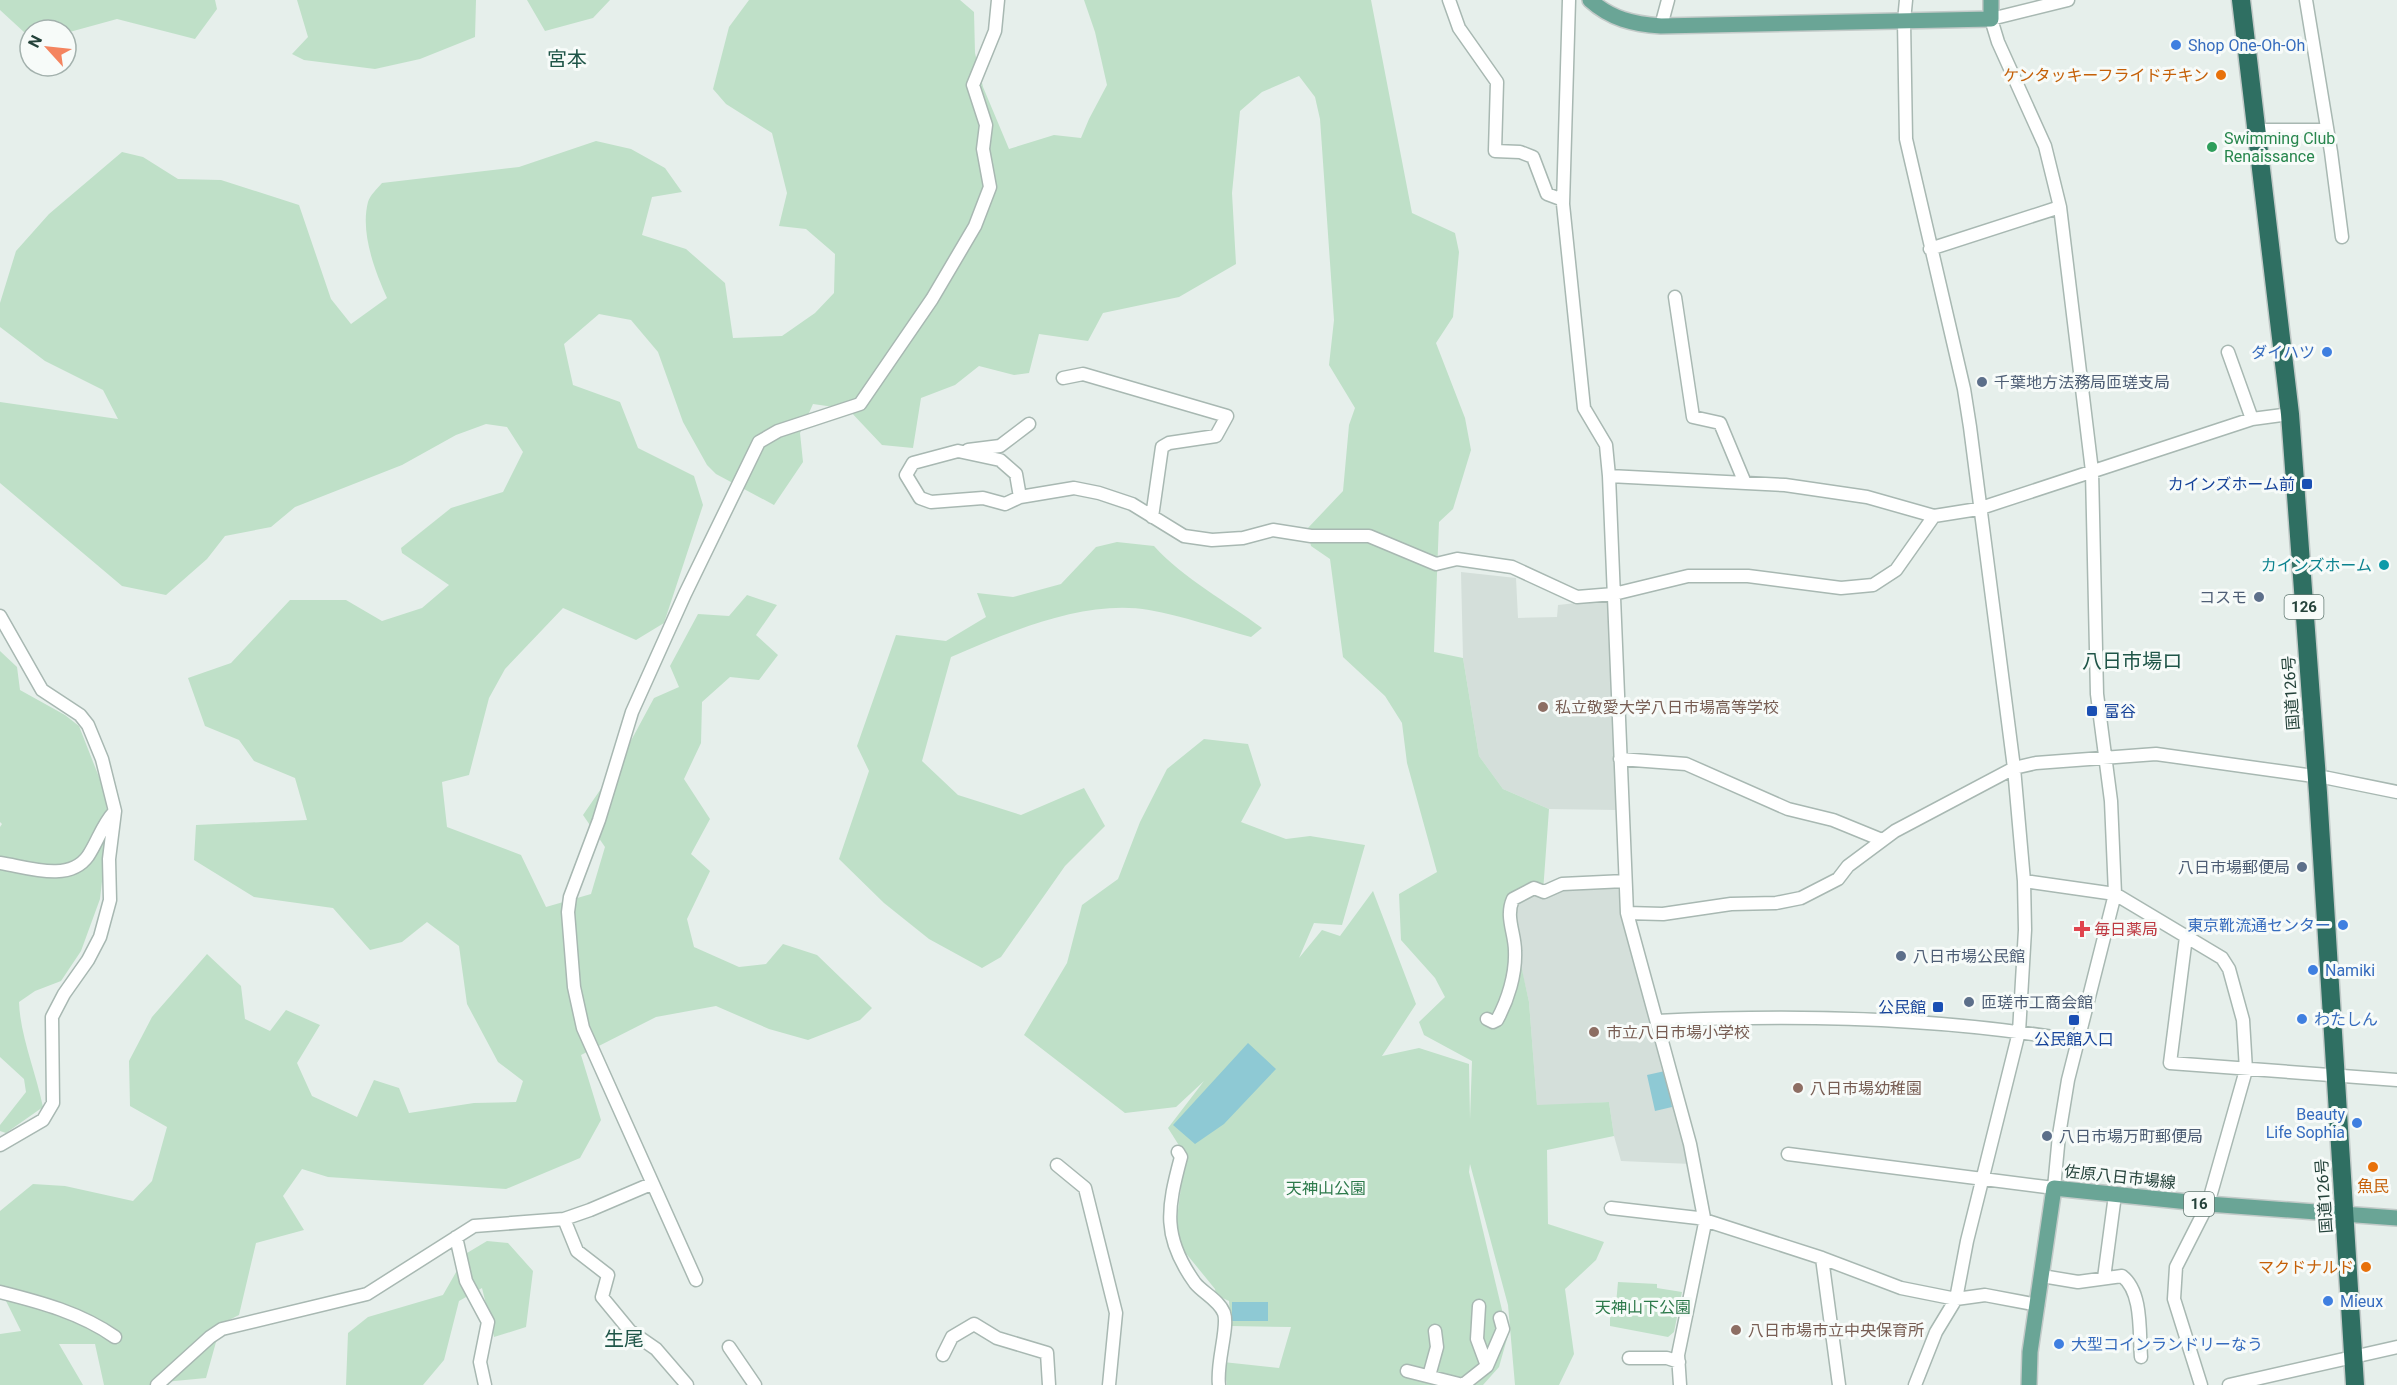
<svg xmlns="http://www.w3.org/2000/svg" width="2397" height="1385" viewBox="0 0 2397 1385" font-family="Roboto,'Noto Sans JP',sans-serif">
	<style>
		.built { fill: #d4dfda }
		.green { fill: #bfe0c8 }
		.water { fill: #8ec9d4 }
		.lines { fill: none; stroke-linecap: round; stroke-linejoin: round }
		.minor-casing { stroke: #a8b8b2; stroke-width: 15 }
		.major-casing { stroke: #c2cac8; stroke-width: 18 }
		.highway-casing { stroke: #c2cac8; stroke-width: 21 }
		.minor { stroke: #fff; stroke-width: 12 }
		.major { stroke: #6aa596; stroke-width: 15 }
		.highway { stroke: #2f6f62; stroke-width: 18 }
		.shop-dot { fill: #3f7fe0; stroke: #f7fbf9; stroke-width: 2 }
		.food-dot { fill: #e8710a; stroke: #f7fbf9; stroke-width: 2 }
		.leisure-dot { fill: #2e9e5b; stroke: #f7fbf9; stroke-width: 2 }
		.service-dot { fill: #5c6f8a; stroke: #f7fbf9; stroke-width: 2 }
		.transit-dot { fill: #1a4fb4; stroke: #f7fbf9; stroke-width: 2 }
		.culture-dot { fill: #0f9aa8; stroke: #f7fbf9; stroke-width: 2 }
		.education-dot { fill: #8d6e63; stroke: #f7fbf9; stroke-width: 2 }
		.health-dot { fill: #e0444e; stroke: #f7fbf9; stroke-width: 2 }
		.labels { text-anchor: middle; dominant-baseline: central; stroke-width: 6; stroke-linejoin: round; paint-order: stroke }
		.shield { fill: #f7fbf9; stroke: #637a73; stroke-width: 1.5 }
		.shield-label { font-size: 15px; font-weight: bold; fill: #24423a }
		.shop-label { font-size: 16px; fill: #366cbe; stroke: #f7fbf9; text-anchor: start }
		.food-label { font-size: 16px; fill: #c56008; stroke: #f7fbf9; text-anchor: end }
		.leisure-label { font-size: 16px; fill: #27864d; stroke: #f7fbf9; text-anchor: start }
		.service-label { font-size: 16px; fill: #4e5e75; stroke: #f7fbf9; text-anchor: start }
		.transit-label { font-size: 16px; fill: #164399; stroke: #f7fbf9; text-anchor: end }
		.culture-label { font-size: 16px; fill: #0d838f; stroke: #f7fbf9; text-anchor: end }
		.street-label { font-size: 16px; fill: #24423a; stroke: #f7fbf9 }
		.education-label { font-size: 16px; fill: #785e54; stroke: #f7fbf9; text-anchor: start }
		.health-label { font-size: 16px; fill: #be3a42; stroke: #f7fbf9; text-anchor: start }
		.park-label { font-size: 16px; fill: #2d7a4b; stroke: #f7fbf9 }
		.quarter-label { font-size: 20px; fill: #1f5548; stroke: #f7fbf9 }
	</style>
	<rect width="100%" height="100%" fill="#e6efeb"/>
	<path class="built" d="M1461,572L1516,578L1518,618L1557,617L1558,605L1603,600L1611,603L1618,810L1549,809L1503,789L1479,756L1463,658Z
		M1618,886L1621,913L1691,1164L1621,1161L1614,1136L1609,1102L1537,1106L1529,1002L1506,900L1543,892Z"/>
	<path class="green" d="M0,0H215L217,9L195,39L117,19L66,33V30H30V33H25L0,10Z
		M297,0H476L475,37L420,59L375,69L304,60L292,54L308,37Z
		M527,0H610L593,18L545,31Z
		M749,0H960L974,12L975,53L983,87L1009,149L1054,135L1081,138L1089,119L1107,85L1095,32L1084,0H1371L1412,213L1455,233L1459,252L1453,317L1436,343L1465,418L1471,450L1453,509L1439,522L1434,652L1463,658L1479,756L1503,789L1549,809L1543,892L1507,900L1529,1002L1537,1105L1609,1102L1614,1136L1547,1150L1548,1224L1604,1242L1596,1260L1565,1289L1574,1354L1559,1385H1515L1508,1305L1470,1164L1469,1172L1508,1335L1499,1367L1483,1385H1227L1223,1362L1279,1368L1291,1327L1231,1326L1229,1301L1216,1295L1215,1289L1184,1251L1175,1234L1185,1155L1168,1128L1204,1081L1176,1107L1125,1113L1024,1035L1067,963L1082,905L1118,879L1140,822L1167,769L1204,739L1248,744L1261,785L1241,822L1286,839L1310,836L1365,845L1342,925L1314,923L1299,958L1322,930L1340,936L1373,891L1416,1004L1382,1056L1419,1048L1469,1064L1470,1119L1472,1061L1424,1035L1419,1022L1445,997L1435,978L1401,940L1399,894L1437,872L1407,763L1402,723L1385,696L1343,657L1330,559L1311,546L1307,529L1343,491L1349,425L1355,408L1329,365L1334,320L1320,119L1315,97L1299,76L1262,92L1240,111L1232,193L1236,264L1179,297L1103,313L1088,341L1039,334L1029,373L1014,375L979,366L955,385L921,398L913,448L882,445L848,409L813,404L800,433L803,462L774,505L716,474L707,465L683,422L658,352L631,320L599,314L564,344L573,385L620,402L638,448L694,476L703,505L664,623L636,640L563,608L505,669L489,698L469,775L442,782L447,827L521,855L546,907L591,894L605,847L583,815L620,761L654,698L679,687L670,666L698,614L729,616L747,595L777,605L756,635L778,655L759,680L730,677L702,702L701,743L684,779L710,819L691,854L710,871L687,919L694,947L739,967L766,964L783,944L817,955L872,1008L860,1020L808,1040L769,1029L716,1006L656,1017L581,1055L601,1120L580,1158L506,1189L328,1177L302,1169L283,1196L304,1230L256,1243L239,1315L221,1324L206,1378L164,1382V1385H104L95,1344H59L83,1385H0V1334L21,1331L0,1289V1211L33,1184L65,1186L133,1201L152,1181L167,1127L130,1106L129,1061L152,1017L207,954L241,986L245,1019L270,1031L286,1010L320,1025L297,1063L312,1096L357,1117L374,1080L399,1088L409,1113L474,1103L516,1102L523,1081L498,1062L467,1004L459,946L427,922L402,942L370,950L333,908L254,897L194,860L196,825L307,820L295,778L254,761L239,740L205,726L188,678L231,663L290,600H346L382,621L422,608L449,585L402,553L401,548L451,508L503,492L523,452L507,427L486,424L456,435L402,465L295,507L271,527L225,536L207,559L166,595L122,586L0,483V402L118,419L103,390L45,361L0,327V303L16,251L49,214L122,152L143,157L178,179L221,180L299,205L331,299L351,324L387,298C375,271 360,233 368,202C370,195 377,189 382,183L519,167L596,141L631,149L665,168L682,192L652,197L642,235L686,249L725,283L733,338L782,336L815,313L834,293L835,254L806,229L779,226L787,193L772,133L726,104L713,89L729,27Z
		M1117,542L1154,546C1183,578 1227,602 1262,628L1251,637C1217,628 1183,616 1149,610C1085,599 1009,632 951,657L922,761L958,795L1021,815L1084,788L1105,826L1065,866L1001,957L982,968L929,939L884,903L839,859L869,771L857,746L896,635L946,641L986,617L977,593L1013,597L1061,584L1096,547Z
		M0,651L17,667L20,690L65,715L79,726L106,795L108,829L100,899L81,951L61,981L35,991L19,1002C20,1035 36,1073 43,1107L6,1133L0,1131V1125L26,1092L24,1079L0,1057V827L2,824L0,822Z
		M487,1241L508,1243L533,1271L526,1327L494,1337L482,1288L459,1301L444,1360L423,1385H346L348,1333L368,1317L443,1295L467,1253Z
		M1618,1282L1657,1284V1288L1682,1292L1674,1332L1668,1337L1610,1326V1306L1616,1304Z"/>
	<path class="water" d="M1248,1043L1276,1069L1224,1124L1195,1144L1173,1125Z
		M1665,1071L1672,1107L1655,1111L1647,1075Z
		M1232,1302H1268V1321H1232Z"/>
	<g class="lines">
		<g class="minor-casing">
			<path id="minor" d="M1449,0L1459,28L1497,82L1495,151L1520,152L1533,157L1547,194L1563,200
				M1569,0L1563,204L1584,408L1606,445L1609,476L1627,913L1690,1144L1705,1223L1678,1355L1680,1385
				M1906,0L1904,21L1906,139L1964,389L1970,427L2014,768L2024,881L2025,930L2019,1032L1967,1241L1956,1299L1936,1332L1915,1385
				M2306,0L2331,152L2342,237
				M1661,26L1668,0
				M2256,130H2326
				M1930,249L2060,207
				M1675,297L1693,417L1720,423L1745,483
				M2228,352L2252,419
				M1063,378L1083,374L1227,416L1216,436L1169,443L1162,447L1152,517
				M968,450L1000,446L1029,424
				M1609,476L1785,485L1867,497L1934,516L1978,509L2252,419L2290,414
				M1020,497L1016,474L1000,460L958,451L913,463L906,475L920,498L931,502L983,498L1005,504L1020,497L1074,488L1099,493L1132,504L1184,536L1212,540L1243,538L1273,530L1311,536H1369L1436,564L1457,559L1512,567L1577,597L1614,594L1688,576H1748L1841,588L1873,585L1896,570L1934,516
				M0,616L42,690L80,715L88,725L102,759L115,811L109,859L110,900L100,937L88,960L64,994L52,1017L53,1103L43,1120L0,1145
				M1620,759L1686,764L1788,809L1833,820L1882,840
				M0,863C27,867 69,883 88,856C98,841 102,825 114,812
				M2024,881L2115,894L2222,958L2229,969L2243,1020L2246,1070L2208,1204L2176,1267L2174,1299L2201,1385
				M1627,913L1663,914L1731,904L1776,903L1801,898L1838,879L1848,866L1895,831L2014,768L2036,763L2156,754L2328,778L2397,792
				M2186,937L2170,1063L2397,1080
				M1487,1019L1493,1022L1497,1020C1508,1000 1516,974 1515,951C1515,933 1505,917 1513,899L1534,888L1544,892L1562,884L1625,881
				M1657,1021C1796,1014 1939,1017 2077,1041
				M1178,1152L1181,1157C1167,1209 1162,1237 1195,1283C1203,1293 1219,1300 1224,1313C1229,1327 1216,1363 1219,1385
				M1788,1154L2054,1188L2059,1135L2068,1080L2115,894L2111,801L2097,694L2092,471L2060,207L2045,146L1998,42L1991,19L2068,0
				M1057,1165L1085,1188L1116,1313L1109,1385
				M1611,1208L1698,1218L1822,1258L1901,1288L1956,1299L1985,1295L2038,1305
				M564,1219L577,1251L608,1275L602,1297L630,1331L656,1349L687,1385
				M456,1237L466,1281L488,1322L480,1362L485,1385
				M1822,1258L1839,1385
				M2042,1276L2078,1282L2122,1276C2143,1292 2139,1333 2141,1357
				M2104,1278L2115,1195
				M696,1280L583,1028L574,987L568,912L570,897L599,820L632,712L685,594L759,442L778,431L860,404L932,299L975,226L990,187L983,149L986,125L973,85L995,31L998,0
				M0,1292C40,1302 81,1313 115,1337
				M1479,1306L1477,1339L1487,1366
				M729,1347L755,1385
				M943,1355L952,1337L974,1324L997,1338L1047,1353L1049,1385
				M1629,1358H1667L1679,1362
				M1407,1371L1463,1385
				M1429,1376L1437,1347L1435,1331
				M157,1385L210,1337L222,1329L367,1294L474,1226L564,1219L590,1210L651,1184
				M1463,1385L1487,1366L1503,1329L1500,1318
				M2229,1385L2397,1347"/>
		</g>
		<g class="major-casing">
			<path id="major" d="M1590,0C1611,19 1633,24 1661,26L1991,19V0
				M2029,1385L2030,1352L2054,1188L2208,1204L2397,1218"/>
		</g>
		<g class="highway-casing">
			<path id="highway" d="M2241,0L2290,414L2318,793L2355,1385"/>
		</g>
		<use href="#minor" class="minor"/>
		<use href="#major" class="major"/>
		<use href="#highway" class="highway"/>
	</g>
	<g class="shop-dot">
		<circle cx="2176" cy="45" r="6"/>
		<circle cx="2327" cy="352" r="6"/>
		<circle cx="2343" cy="925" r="6"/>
		<circle cx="2313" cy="970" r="6"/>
		<circle cx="2302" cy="1019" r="6"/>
		<circle cx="2357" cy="1123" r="6"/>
		<circle cx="2328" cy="1301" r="6"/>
		<circle cx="2059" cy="1344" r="6"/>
	</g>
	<g class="food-dot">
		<circle cx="2221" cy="75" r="6"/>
		<circle cx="2373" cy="1167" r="6"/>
		<circle cx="2366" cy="1267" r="6"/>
	</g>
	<circle class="leisure-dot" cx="2212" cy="147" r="6"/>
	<g class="service-dot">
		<circle cx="1982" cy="382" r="6"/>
		<circle cx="2259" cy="597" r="6"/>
		<circle cx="2302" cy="867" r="6"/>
		<circle cx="1901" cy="956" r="6"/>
		<circle cx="1969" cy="1002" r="6"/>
		<circle cx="2047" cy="1136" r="6"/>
	</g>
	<g class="transit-dot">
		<rect x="2301" y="478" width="12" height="12" rx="3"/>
		<rect x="2086" y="705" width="12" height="12" rx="3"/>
		<rect x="1932" y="1001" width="12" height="12" rx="3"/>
		<rect x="2068" y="1014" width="12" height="12" rx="3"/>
	</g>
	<circle class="culture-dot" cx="2384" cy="565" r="6"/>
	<g class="education-dot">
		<circle cx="1543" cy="707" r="6"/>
		<circle cx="1594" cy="1032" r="6"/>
		<circle cx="1798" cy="1088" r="6"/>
		<circle cx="1736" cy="1330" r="6"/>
	</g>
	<path class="health-dot" d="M2079 920h6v6h6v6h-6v6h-6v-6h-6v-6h6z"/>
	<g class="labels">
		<g class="shield">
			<rect x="2284.5" y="595" width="39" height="24" rx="4.5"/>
			<rect x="2184" y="1192" width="30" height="24" rx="4.5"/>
		</g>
		<g class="shield-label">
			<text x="2304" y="607">126</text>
			<text x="2199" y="1204">16</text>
		</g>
		<g class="shop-label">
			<text x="2188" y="45">Shop One-Oh-Oh</text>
			<text x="2315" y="352" text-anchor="end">ダイハツ</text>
			<text x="2331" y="925" text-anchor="end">東京靴流通センター</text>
			<text x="2325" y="970">Namiki</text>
			<text x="2314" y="1019">わたしん</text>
			<text x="2345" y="1114" text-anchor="end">Beauty<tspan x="2345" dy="18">Life Sophia</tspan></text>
			<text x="2340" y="1301">Mieux</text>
			<text x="2071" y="1344">大型コインランドリーなう</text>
		</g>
		<g class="food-label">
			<text x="2209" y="75">ケンタッキーフライドチキン</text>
			<text x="2373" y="1186" text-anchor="middle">魚民</text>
			<text x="2354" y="1267">マクドナルド</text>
		</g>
		<g class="leisure-label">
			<text x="2224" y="138">Swimming Club<tspan x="2224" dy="18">Renaissance</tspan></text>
		</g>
		<g class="service-label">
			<text x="1994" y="382">千葉地方法務局匝瑳支局</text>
			<text x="2247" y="597" text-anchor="end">コスモ</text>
			<text x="2290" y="867" text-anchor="end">八日市場郵便局</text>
			<text x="1913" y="956">八日市場公民館</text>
			<text x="1981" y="1002">匝瑳市工商会館</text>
			<text x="2059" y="1136">八日市場万町郵便局</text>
		</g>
		<g class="transit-label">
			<text x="2295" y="484">カインズホーム前</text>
			<text x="2104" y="711" text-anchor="start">富谷</text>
			<text x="1926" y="1007">公民館</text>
			<text x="2074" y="1039" text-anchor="middle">公民館入口</text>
		</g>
		<g class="culture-label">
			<text x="2372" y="565">カインズホーム</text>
		</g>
		<g class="street-label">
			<text transform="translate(2291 693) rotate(-94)">国道126号</text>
			<text transform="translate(2120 1177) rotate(6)">佐原八日市場線</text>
			<text transform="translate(2324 1196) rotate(-94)">国道126号</text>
		</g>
		<g class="education-label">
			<text x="1555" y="707">私立敬愛大学八日市場高等学校</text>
			<text x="1606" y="1032">市立八日市場小学校</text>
			<text x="1810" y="1088">八日市場幼稚園</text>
			<text x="1748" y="1330">八日市場市立中央保育所</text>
		</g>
		<g class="health-label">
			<text x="2094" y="929">毎日薬局</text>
		</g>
		<g class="park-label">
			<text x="1326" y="1188">天神山公園</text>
			<text x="1643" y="1307">天神山下公園</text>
		</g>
		<g class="quarter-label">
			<text x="567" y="59">宮本</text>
			<text x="2132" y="661">八日市場ロ</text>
			<text x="624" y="1339">生尾</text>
		</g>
	</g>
	<g transform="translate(48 48) rotate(297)"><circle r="28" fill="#f7fbf9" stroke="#a3b1ad" stroke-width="1.5"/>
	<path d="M0-4.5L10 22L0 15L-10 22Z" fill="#f4845f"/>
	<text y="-9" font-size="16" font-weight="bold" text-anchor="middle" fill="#24423a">N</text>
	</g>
</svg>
